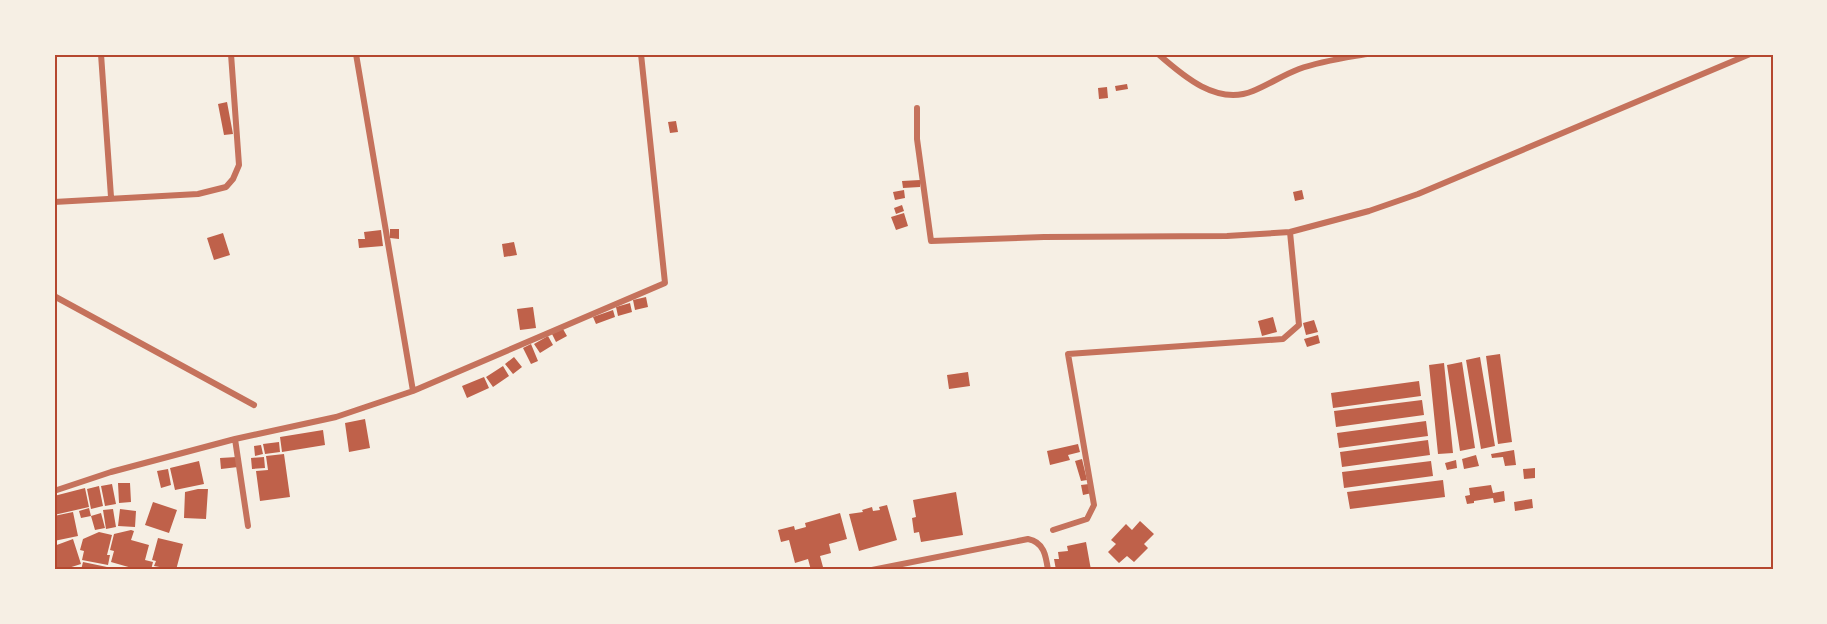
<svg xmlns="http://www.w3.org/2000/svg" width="1827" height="624" viewBox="0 0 1827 624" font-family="'Asap Condensed',sans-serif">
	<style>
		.building { fill: #bf614a }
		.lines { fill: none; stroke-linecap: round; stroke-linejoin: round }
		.minor { stroke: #c5725c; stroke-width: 6 }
		.neatline { fill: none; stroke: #b5482f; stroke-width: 2 }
	</style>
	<rect width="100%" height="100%" fill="#f6efe4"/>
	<path class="building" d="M1127,84L1128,89L1116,91L1115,86Z
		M1107,87L1108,98L1099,99L1098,88Z
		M227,102L233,134L224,135L218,104Z
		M676,121L678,132L670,133L668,122Z
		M920,180V187L903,188L902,181Z
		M904,190L905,198L895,200L893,192Z
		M1302,190L1304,199L1295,201L1293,192Z
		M902,205L904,211L896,214L894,208Z
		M904,213L908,226L896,230L891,217Z
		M390,229H399V239L390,238Z
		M381,230L383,246L359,248L358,239H365L364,232Z
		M223,233L230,255L214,260L207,238Z
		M514,242L517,255L504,257L502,244Z
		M646,297L648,307L635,310L633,300Z
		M630,303L632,312L618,316L616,307Z
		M533,307L536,328L520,330L517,309Z
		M613,310L615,317L596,324L593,317Z
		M1273,317L1277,332L1262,336L1258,321Z
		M1314,320L1318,332L1306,335L1303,323Z
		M563,329L567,336L556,342L552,334Z
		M1318,335L1320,343L1307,347L1304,339Z
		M548,336L553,345L540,353L534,344Z
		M531,344L538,361L531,364L523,348Z
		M1500,354L1512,442L1498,444L1486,356Z
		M514,357L522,367L513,374L505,364Z
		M1480,357L1495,446L1481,449L1466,360Z
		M1462,362L1475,448L1460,451L1447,365Z
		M1444,363L1453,453L1438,454L1429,365Z
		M503,366L509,376L493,387L486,377Z
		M968,372L970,386L949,389L947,375Z
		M484,377L489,388L467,398L462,386Z
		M1419,381L1421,396L1333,408L1331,393Z
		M1422,400L1424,415L1336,427L1334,411Z
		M365,419L370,448L349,452L345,423Z
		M1426,421L1428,436L1339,448L1337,433Z
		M323,430L325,445L282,452L280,437Z
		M1428,440L1430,455L1342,467L1340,452Z
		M279,442L280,452L265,454L263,444Z
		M1078,444L1080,452L1068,455L1070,460L1050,465L1047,451Z
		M261,445L263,454L255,456L254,446Z
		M1514,450L1516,465L1505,466L1503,457L1492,458L1491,454Z
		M284,454L290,497L260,501L256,471L268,470L266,456Z
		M1476,455L1479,466L1464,469L1462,459Z
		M237,457L238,467L221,469L220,458Z
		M264,457L265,468L252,469L251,458Z
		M1082,459L1087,480L1081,481L1075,461Z
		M1456,460L1457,468L1447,470L1445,463Z
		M199,461L204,484L175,490L170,468Z
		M1431,461L1433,476L1344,488L1342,472Z
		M1535,468V478L1524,479L1523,469Z
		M168,469L171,485L161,488L157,471Z
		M1443,480L1445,497L1350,509L1347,492Z
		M118,483H130L131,502L119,503Z
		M112,484L116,504L105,506L101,486Z
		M1089,484L1092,493L1083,495L1081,485Z
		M1491,485L1493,493L1504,491L1505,501L1494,503L1493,498L1474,501V503L1467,504L1465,496L1470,495L1469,488Z
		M99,486L103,506L91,509L87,489Z
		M85,488L89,507L54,515V496Z
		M198,489H208L206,519L184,518L185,492Z
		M956,492L963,535L921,542L919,532L914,533L912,518L916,517L913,500Z
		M1532,499L1533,508L1515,511L1514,502Z
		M153,502L177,510L169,533L145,525Z
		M887,505L897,540L859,551L849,514L863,512L862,510L872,507L873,511L880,510L879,507Z
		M89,508L91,516L81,518L79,511Z
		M113,509L116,527L106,529L103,510Z
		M120,509L136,511L135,527L118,526Z
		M73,512L78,536L54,541V516Z
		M101,513L105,528L95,530L91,516Z
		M840,513L847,539L829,544L831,553L820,556L823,567L811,570L808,559L795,563L789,540L781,542L778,530L794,526L795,530L806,527L805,523Z
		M1140,521L1154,534L1144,544L1148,548L1134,562L1127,556L1119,563L1108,552L1116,544L1111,540L1126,524L1132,530Z
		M131,530L134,531L131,540L149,545L145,560L153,562L151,570H139L111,562L114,551L110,550L114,534Z
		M99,532L112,535L107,555H110L108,565L82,560L84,551L80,550L83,539Z
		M158,538L183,544L176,570L154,566L156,561L152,560Z
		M73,539L81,564L62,570H54V546Z
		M1086,542L1091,570H1056L1054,559H1059L1058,552L1068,551L1067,546Z
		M83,562L107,567L106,570H81Z"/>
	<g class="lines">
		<path class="minor" d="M101,54L111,197
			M356,54L413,391
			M1158,54C1183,76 1217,106 1253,91C1268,85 1283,75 1299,69C1321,61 1344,58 1367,54
			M917,108V139L931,241L1044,237L1227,236L1290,232L1369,211L1418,194L1750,54
			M54,202L198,194L226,187L233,179L239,165L231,54
			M54,296L254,405
			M235,439L248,526
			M54,491L111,472L235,439L336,417L413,391L665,283L641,54
			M1053,530L1087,519L1094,505L1068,354L1283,339L1299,325L1290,232
			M872,570L1028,539C1044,542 1046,556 1048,570"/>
	</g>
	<rect width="1827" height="624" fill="none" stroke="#f6efe4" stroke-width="111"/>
	<rect x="56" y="56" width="1716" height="512" class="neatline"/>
</svg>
